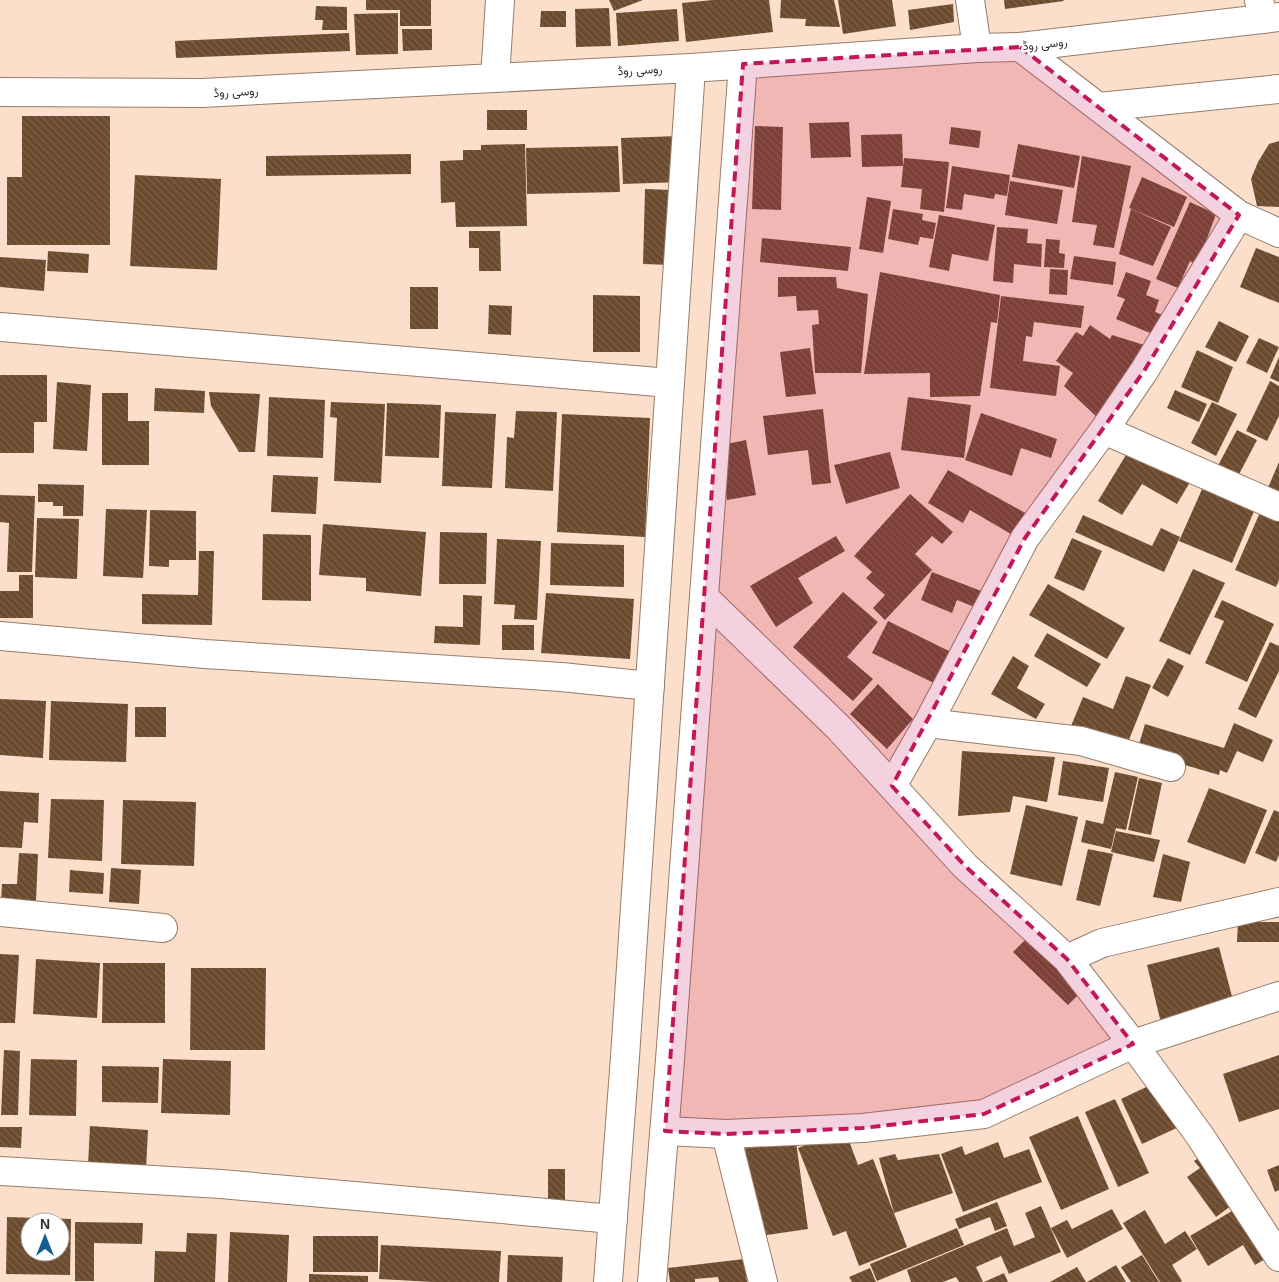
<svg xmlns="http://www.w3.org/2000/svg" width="1279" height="1282" viewBox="0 0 1279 1282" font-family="Arial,Vazirmatn,sans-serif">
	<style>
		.building { fill: url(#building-back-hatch); fill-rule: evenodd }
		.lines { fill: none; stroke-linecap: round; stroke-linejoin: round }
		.minor-casing { stroke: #967d6a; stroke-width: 30 }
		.major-casing { stroke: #967d6a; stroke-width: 30 }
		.minor { stroke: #fff; stroke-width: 28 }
		.major { stroke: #fff; stroke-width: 28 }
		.marked { fill: #c2185b; fill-opacity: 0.2; stroke: #c2185b; stroke-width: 4; stroke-dasharray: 10 6; stroke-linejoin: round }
		.labels { text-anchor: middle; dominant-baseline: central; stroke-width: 5; stroke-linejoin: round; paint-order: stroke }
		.street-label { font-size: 12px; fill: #382e26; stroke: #fff }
	</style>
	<defs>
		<pattern id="building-back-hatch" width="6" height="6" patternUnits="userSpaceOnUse" patternTransform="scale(1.25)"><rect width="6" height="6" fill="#6c4a2e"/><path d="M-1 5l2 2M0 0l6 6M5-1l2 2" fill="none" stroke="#7d624b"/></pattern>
	</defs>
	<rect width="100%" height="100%" fill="#fcdfcb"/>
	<path class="building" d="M366,0H431V26H400V10H366Z
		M609,0H643L614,11Z
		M713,0H769L773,32L686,42L682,3Z
		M781,0H834L840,27L805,26L806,19L780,18Z
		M838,0H892L896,26L843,34Z
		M1004,0H1063L1064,1L1005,9Z
		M953,4L954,22L910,30L908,10Z
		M316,6L347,7V30H322L323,20H315Z
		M609,8L611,46L576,47L575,9Z
		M677,9L679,41L618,46L616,13Z
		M541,11H566V27H540Z
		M398,13V54L356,55L354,14Z
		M402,29H432V50L403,51Z
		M349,33L350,51L176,58L175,41Z
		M487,110H527V130H487Z
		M22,116H110V245H7V177H22Z
		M849,122L851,157L811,158L809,123Z
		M755,126L783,127L781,210L752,209Z
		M951,127L981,131L979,148L949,144Z
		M902,134L903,166L862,167L861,135Z
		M679,136L681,182L623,184L621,138Z
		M1279,141V207L1257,206L1251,179L1258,162L1269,144Z
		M525,144L527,226L456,227L455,202L441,203L440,161L463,160V150H481V145Z
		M1018,144L1080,156L1074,188L1012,177Z
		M618,146L620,192L527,194L526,148Z
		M411,154V174L266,176V156Z
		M1082,156L1131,166L1114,248L1093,245L1097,225L1072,222Z
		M904,158L949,162L944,212L920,209L922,189L901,187Z
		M952,166L1010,175L1007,196L995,194L994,199L964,194L962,210L946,208Z
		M135,175L221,179L217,270L130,266Z
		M1142,177L1187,197L1174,227L1129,208Z
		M1010,181L1063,190L1057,224L1005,215Z
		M645,189L673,190L672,265L643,264Z
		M867,197L891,201L883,253L859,249Z
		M1190,202L1216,214L1197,266L1190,261L1178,288L1156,279Z
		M893,209L923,214L922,220L936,223L933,239L920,237L918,245L888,239Z
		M1131,209L1171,227L1153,266L1119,254Z
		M939,215L995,225L988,261L952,254L949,271L929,267Z
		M997,227L1028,229L1027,243L1042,244L1041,267L1014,264L1013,283L993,281Z
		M469,231H500L501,271H479V248H469Z
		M762,238L851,247L848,271L760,262Z
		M1046,239L1060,240L1059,253L1065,254L1064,268L1044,267Z
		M1256,248L1279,257V303L1240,287Z
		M48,251L89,254L88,273L47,271Z
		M1074,256L1116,262L1113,285L1070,279Z
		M0,257L46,260L44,291L0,287Z
		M1050,269L1068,270L1067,295L1049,294Z
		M880,272L1000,295L997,323L991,322L980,396L930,397V373L864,374Z
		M1126,272L1151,281L1146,295L1159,300L1155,312L1165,316L1155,335L1116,319L1125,299L1117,296Z
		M778,277H836L837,288L868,294L861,373H815L812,325L819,324L818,310L797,311L796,296L778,297Z
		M410,287H438V329H410Z
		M593,295L640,296V352H593Z
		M1001,296L1084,306L1081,328L1034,322L1032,337L1026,336L1023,361L1060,366L1056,396L990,388Z
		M489,305L512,306L511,335L488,334Z
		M1219,321L1249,336L1236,362L1205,347Z
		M1090,325L1110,339L1112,335L1154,348L1100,420L1064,386L1073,373L1056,361L1076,332L1083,336Z
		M1259,338L1279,347L1267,373L1246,363Z
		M810,348L816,394L786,397L780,352Z
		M1197,350L1233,367L1218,403L1181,387Z
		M1279,357V382L1270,378Z
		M0,375H47V422H34V453H0Z
		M1270,381L1279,386V416L1267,441L1246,431Z
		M57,382L91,385L87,451L53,449Z
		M155,388L205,391L204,413L154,411Z
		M1175,390L1207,404L1199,422L1167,408Z
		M209,392L260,394L255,452H239L211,406Z
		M102,393H128V421H149V465H102Z
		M269,397L325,400L323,458L267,456Z
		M908,397L971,405L964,458L901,450Z
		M331,402L385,404L381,483L334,481L337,418L330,417Z
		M1212,402L1237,414L1216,456L1191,443Z
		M387,403L441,405L439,458L385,456Z
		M823,409L831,483L812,485L808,450L768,455L763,416Z
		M516,411L557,412L553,491L505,488L507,437L514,438Z
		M445,412L496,414L492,488L442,486Z
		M981,413L1057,439L1051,458L1021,448L1012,476L965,460Z
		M562,414L650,418L645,537L557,532Z
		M1237,430L1257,440L1235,482L1215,471Z
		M746,440L756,495L727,500L717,446Z
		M1129,450L1190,482L1177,504L1142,484L1122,515L1098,501Z
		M890,452L900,488L846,504L834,465Z
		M1279,462V495L1267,490Z
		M948,470L1029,515L1016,537L970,510L963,523L928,503Z
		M273,475L318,477L316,514L271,512Z
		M38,484L84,485L83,516H63V506H53V502H38Z
		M1203,487L1255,509L1232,563L1179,541Z
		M910,494L953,532L942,544L932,536L915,554L932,570L885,620L873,608L885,595L866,578L872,572L854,556Z
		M0,495L35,496L32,572H7L9,523L0,522Z
		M106,509L147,510L143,578L103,576Z
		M150,510L196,511V560H169V567L149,566Z
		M1261,510L1279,518V580L1276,587L1235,570Z
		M1083,515L1152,546L1161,528L1180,537L1164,572L1075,532Z
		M37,518L79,519L77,579L35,577Z
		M323,524L426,532L421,596L366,591V578L319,575Z
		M440,532L487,533L486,584H439Z
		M263,534L311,535V601L262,600Z
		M836,536L845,551L798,578L813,603L776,627L750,586Z
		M1072,538L1102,551L1084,591L1054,578Z
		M497,539L541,541L537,620L514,619L515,605L494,604Z
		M551,543L624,545V587L550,585Z
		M199,551H214L212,625L142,624V594L198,595Z
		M1193,569L1225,583L1190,655L1159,641Z
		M932,572L994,596L987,612L957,600L952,613L921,600Z
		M19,575H33V618H0V591H19Z
		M1048,584L1125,628L1107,659L1029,615Z
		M843,592L878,622L847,657L873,679L853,701L793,647Z
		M546,593L634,599L630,659L541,653Z
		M463,595L482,596L480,645L434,643L435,626L463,627Z
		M1222,600L1274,624L1247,682L1205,663L1224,621L1214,617Z
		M888,621L953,653L938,685L872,653Z
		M502,625H534V650H502Z
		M1047,633L1101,664L1087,687L1034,656Z
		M1270,642L1279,646V671L1256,718L1238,709Z
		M1013,656L1029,666L1017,688L1045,704L1036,719L991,694Z
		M1168,658L1184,666L1168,697L1152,688Z
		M1126,676L1151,685L1126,747L1071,726L1083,697L1113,709Z
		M878,684L913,719L887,749L850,714Z
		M0,699L46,701L43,758L0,755Z
		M51,701L128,704L126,762L49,760Z
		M135,707H166V737H135Z
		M1234,723L1273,740L1263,762L1237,751L1227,773L1220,770L1219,775L1137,751L1145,724L1224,748Z
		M962,751L1055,757L1047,802L1013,796L1010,812L958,816Z
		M1063,761L1109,768L1103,802L1058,795Z
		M1115,772L1138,777L1126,830L1116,828L1111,849L1081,842L1086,820L1103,824Z
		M1139,778L1162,783L1151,835L1128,830Z
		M1209,788L1267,810L1245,864L1187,842Z
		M0,791L39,793L38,823L24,822L22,848L0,847Z
		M51,799L104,800L102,861L48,858Z
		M123,800L196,802L194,866L121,864Z
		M1026,805L1078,817L1062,886L1010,874Z
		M1274,810L1279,812V855L1276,862L1255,853Z
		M1116,831L1160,840L1154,862L1111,852Z
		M1088,849L1113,854L1100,906L1076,900Z
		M19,853L38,854L36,902L1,901L2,884H17Z
		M1163,854L1190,862L1181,902L1153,897Z
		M111,868L141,870L139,904L109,902Z
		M70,870L104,873L103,894L69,892Z
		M1238,922H1279V942H1237Z
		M1026,939L1081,992L1068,1005L1013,952Z
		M1219,947L1234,1004L1161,1023L1147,965Z
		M0,954L19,955L15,1023H0Z
		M36,959L100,963L97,1018L33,1014Z
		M103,963H165V1023H102Z
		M191,968H266L265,1050H190Z
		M4,1050L20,1051L18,1115H1Z
		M1279,1055V1109L1239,1122L1223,1074Z
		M31,1059L77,1060L76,1116L29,1115Z
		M163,1059L231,1061L230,1115L161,1113Z
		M102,1066L159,1067L158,1103L102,1102Z
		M1159,1081L1181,1126L1142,1144L1121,1099Z
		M1115,1099L1149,1173L1118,1187L1085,1112Z
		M1078,1116L1109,1189L1061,1210L1029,1137Z
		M90,1126L148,1130L146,1169L88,1165Z
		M0,1127H22L21,1148L0,1147Z
		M845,1130L858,1165L873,1159L907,1247L859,1266L846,1231L833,1236L798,1148Z
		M796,1142L808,1229L753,1237L741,1149Z
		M998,1142L1004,1158L1029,1149L1042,1182L963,1212L941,1154L962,1146L965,1155Z
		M1206,1153L1239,1200L1216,1217L1187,1177L1200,1168L1194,1161Z
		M895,1154L898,1160L939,1154L953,1193L894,1213L879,1158Z
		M1279,1165V1190L1275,1192L1267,1170Z
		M548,1169H565V1210H548Z
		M997,1202L1007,1226L995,1231L990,1217L959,1229L955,1219Z
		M1242,1205L1272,1255L1255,1265L1243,1245L1208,1266L1190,1236Z
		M1041,1206L1061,1252L1009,1274L1001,1256L976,1267L983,1282H959L956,1277L943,1282H911L907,1270L1007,1228L1014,1246L1035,1237L1025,1213Z
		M1112,1209L1123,1229L1067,1258L1051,1228L1067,1220L1072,1229Z
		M1145,1210L1165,1244L1185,1231L1197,1249L1172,1265L1182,1281L1180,1282H1160L1123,1223Z
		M7,1217L71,1219L70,1275L6,1274ZM30,1222H60V1252H30Z
		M75,1222L143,1223L142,1244L94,1243V1281H75Z
		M957,1228L964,1245L877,1281L870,1264Z
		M230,1232L289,1235L287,1282H228Z
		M187,1233L217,1234L215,1282H154L155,1251L186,1252Z
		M313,1236H378V1272H313Z
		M381,1245L501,1251L499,1282H433L379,1279Z
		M508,1255L563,1257L562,1282H507Z
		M1142,1255L1159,1282H1131L1121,1267Z
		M744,1259L747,1282H719L718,1277L695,1279V1282H670L668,1268Z
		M1116,1265L1126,1282H1087Z
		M1077,1267L1086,1282H1050Z
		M870,1268L876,1282H852L849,1277Z
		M1004,1273L1008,1282H984Z
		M309,1274L368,1276V1282H309Z"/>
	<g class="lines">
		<g class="minor-casing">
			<path id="minor" d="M970,0L977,48
				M1259,0L1263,19
				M1020,47L1239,215L1279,233
				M495,78L500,0
				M1099,107L1279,89
				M0,327L670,383
				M1104,430L1279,507
				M704,597L839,728L965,866L1067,959L1133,1044L1200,1136L1279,1257
				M0,636L205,654L561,677L650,686
				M928,723L1081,741L1171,767
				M892,786L928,723L1025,538L1104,430L1144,371L1239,215
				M0,912L163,928
				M1067,959L1102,943L1279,902
				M665,1131L726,1134L863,1128L984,1114L1133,1044L1279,996
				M726,1134L763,1282
				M0,1171L221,1184L613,1219"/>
		</g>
		<g class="major-casing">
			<path id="major" d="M0,92L202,93L691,68L977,48L1020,47L1279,17
				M608,1282L625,1057L691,68
				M652,1282L670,1060L743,64"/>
		</g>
		<use href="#minor" class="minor"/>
		<use href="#major" class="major"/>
	</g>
	<path class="marked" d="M1020,47L1239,215L1144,371L1025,538L892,786L965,866L1067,959L1133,1044L984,1114L863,1128L726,1134L665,1131L743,64Z"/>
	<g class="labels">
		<g class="street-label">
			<text transform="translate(1045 44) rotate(-6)">روسی روڈ</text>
			<text transform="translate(640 70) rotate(-3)">روسی روڈ</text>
			<text transform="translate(236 92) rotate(-3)">روسی روڈ</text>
		</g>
	</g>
	<g transform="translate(45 1237)"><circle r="24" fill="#ffffff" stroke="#afaba8"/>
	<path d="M0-4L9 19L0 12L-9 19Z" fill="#135f92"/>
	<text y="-8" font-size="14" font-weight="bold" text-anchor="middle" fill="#382e26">N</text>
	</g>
</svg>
